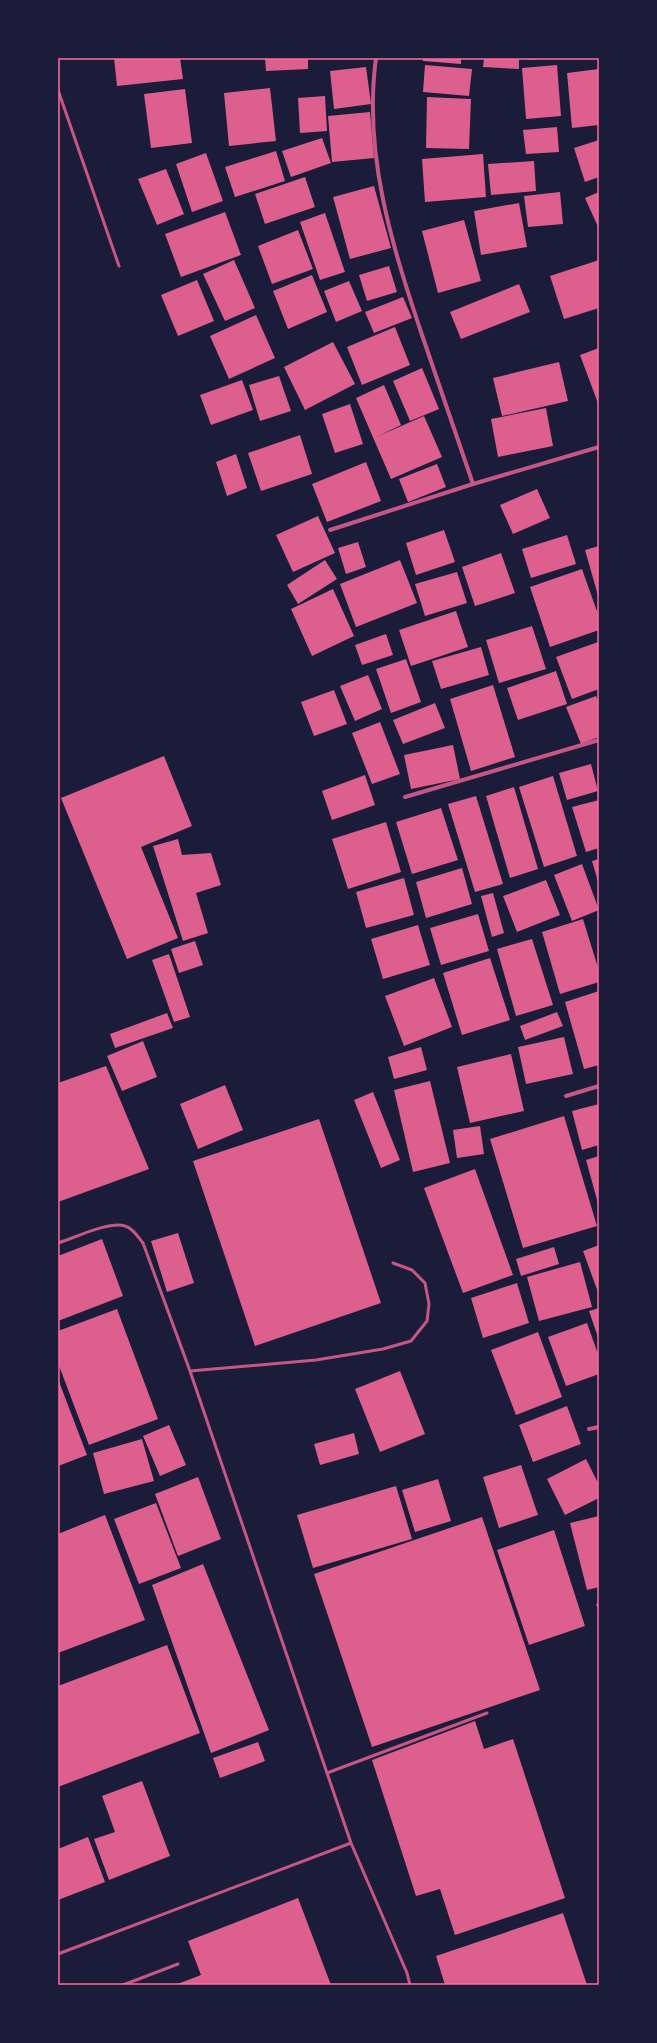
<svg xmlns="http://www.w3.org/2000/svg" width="657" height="2043" viewBox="0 0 657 2043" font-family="Overpass,sans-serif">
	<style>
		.building { fill: #dd5f8e }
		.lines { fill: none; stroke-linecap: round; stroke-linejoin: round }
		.service { stroke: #c65784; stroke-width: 3 }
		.minor { stroke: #c65784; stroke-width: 4 }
		.neatline { fill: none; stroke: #ff6b9d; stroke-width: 1.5 }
	</style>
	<rect width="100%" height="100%" fill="#1b1b3a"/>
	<path class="building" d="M114,58H180L183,79L117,86Z
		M265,58H308V69L266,71Z
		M423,58H461V64L423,61Z
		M484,58H519V69L483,67Z
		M528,58H543V59L529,60Z
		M425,65L472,69L469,96L423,92Z
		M557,65L561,116L526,119L522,68Z
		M366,67L371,104L334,109L330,71Z
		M599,69V125L572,128L567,73Z
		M270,88L276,141L229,146L224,93Z
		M185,89L192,143L151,148L144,94Z
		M325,96L327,131L300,133L298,98Z
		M427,97L471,99L469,149L426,148Z
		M370,112L374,158L332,162L328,116Z
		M557,127L559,152L526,154L523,130Z
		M322,138L331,163L291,177L282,151Z
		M599,140V177L585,182L574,148Z
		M276,151L285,181L235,197L225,167Z
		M206,153L223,201L192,212L176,164Z
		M483,154L486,197L425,202L422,159Z
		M534,161L536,191L491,195L488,164Z
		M166,169L184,214L157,225L138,179Z
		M305,177L315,207L265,224L255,194Z
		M374,186L391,248L350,259L333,197Z
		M560,192L563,224L528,227L524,196Z
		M599,192V229L585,198Z
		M519,203L527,247L481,255L474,211Z
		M225,212L241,255L181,277L165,234Z
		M325,213L345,272L320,280L300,222Z
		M464,220L481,281L438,293L422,231Z
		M298,230L313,269L272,284L258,246Z
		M234,260L255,308L225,321L203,274Z
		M599,260V308L564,319L550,276Z
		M389,266L397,292L367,301L359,275Z
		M312,275L327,312L288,329L273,291Z
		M197,280L214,321L178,336L161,295Z
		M349,281L362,311L336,322L324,291Z
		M519,284L530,312L461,339L450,312Z
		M403,297L412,318L374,333L365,312Z
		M256,315L275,358L229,379L210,336Z
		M395,327L410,365L362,385L347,347Z
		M333,342L355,384L305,410L284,367Z
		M599,348V406L580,355Z
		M559,362L568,401L502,416L493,378Z
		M422,368L439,409L410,421L393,381Z
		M279,376L291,411L260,421L249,385Z
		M242,380L253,410L211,425L200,395Z
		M384,385L401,425L376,437L424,416L442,457L391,479L356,398Z
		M350,404L363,444L335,453L322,414Z
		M546,408L553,446L498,457L491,419Z
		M300,435L312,474L261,491L248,453Z
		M236,454L247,488L227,496L216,462Z
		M366,462L381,501L327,522L312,484Z
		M437,464L446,487L408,502L399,479Z
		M537,489L550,518L513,534L500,505Z
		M318,516L335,553L293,572L276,535Z
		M444,530L455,562L416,575L406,543Z
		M567,535L576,564L531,578L522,549Z
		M358,542L366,567L346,574L338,548Z
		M599,546V599L585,550Z
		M501,553L515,593L475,606L462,567Z
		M325,560L337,579L298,604L287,585Z
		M400,560L417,603L356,627L340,584Z
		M582,569L599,617V630L550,647L530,587Z
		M457,572L467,603L425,616L415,584Z
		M333,589L354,636L312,656L291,609Z
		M456,611L468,647L411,666L399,630Z
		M532,626L546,669L499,683L486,640Z
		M386,634L393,655L362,665L355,645Z
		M598,642L599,689L572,699L556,657Z
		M481,647L489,675L441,689L432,661Z
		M406,659L421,702L391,713L376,669Z
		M556,671L567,704L518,720L507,688Z
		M368,675L382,709L355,721L340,686Z
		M493,685L515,757L471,771L450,699Z
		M334,690L347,724L314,736L301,702Z
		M596,696L599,703V737L581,744L566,707Z
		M435,703L445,728L403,744L393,720Z
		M380,722L400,774L372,784L352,733Z
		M453,745L460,779L411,789L404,755Z
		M164,756L192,826L141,847L178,938L127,959L61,798Z
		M591,764L598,791L567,800L559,773Z
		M365,775L375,805L332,820L322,791Z
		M553,776L577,856L544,867L519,787Z
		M514,787L538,869L510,878L486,796Z
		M476,796L503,884L475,892L448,804Z
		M599,800V848L586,852L572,807Z
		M441,808L458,860L412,874L396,822Z
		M386,822L401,872L348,889L332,839Z
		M178,839L182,855L211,853L221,885L196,893L208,933L183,941L153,846Z
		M599,859V885L592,861Z
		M582,864L599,910L572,921L554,875Z
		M462,868L472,904L426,918L416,882Z
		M404,878L414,915L366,928L356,892Z
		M546,880L560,915L517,932L503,896Z
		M493,893L504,933L492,937L481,896Z
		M478,914L489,951L441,965L430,928Z
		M583,919L599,971V982L560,994L542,932Z
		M418,925L430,965L383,979L371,939Z
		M532,939L553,1005L516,1016L497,949Z
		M195,941L203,965L179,973L171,949Z
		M169,954L190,1017L174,1022L152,960Z
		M490,958L510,1020L462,1035L443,973Z
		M434,978L452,1027L404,1046L385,996Z
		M599,991V1065L584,1069L565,1002Z
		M557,1012L563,1026L525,1040L520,1026Z
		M167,1013L173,1028L115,1048L110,1034Z
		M564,1037L573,1074L526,1084L518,1047Z
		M143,1041L157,1077L122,1091L107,1056Z
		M421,1047L427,1070L394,1079L388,1057Z
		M511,1054L524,1111L470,1123L457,1067Z
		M106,1066L149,1169L58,1202V1083Z
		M430,1081L450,1163L413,1172L394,1090Z
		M225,1085L243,1130L198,1149L180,1104Z
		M373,1092L400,1160L381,1168L354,1100Z
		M599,1104V1145L582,1150L572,1111Z
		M564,1116L597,1226L523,1248L490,1139Z
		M319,1119L381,1303L255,1346L193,1161Z
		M480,1126L484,1154L457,1158L453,1130Z
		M599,1156V1207L586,1160Z
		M475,1169L513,1275L463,1293L424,1188Z
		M178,1233L194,1283L167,1292L151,1241Z
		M102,1239L123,1296L58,1321V1256Z
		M599,1245V1295L583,1251Z
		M554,1247L559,1264L521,1276L516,1259Z
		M580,1262L592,1307L539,1321L527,1277Z
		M517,1283L529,1323L483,1338L471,1298Z
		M599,1308V1340L589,1311Z
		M117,1309L158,1419L89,1445L58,1363V1331Z
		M587,1323L599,1357V1374L566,1386L548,1337Z
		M538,1332L562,1397L516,1415L491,1350Z
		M400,1371L425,1434L380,1452L355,1389Z
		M58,1379L87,1455L58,1466Z
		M567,1406L581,1444L533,1462L519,1425Z
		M169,1425L186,1465L160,1476L143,1436Z
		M354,1433L359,1454L320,1465L314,1444Z
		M142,1439L154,1481L104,1494L93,1453Z
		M586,1459L599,1485V1498L565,1515L547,1479Z
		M521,1465L538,1515L499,1528L483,1477Z
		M198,1477L221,1539L178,1556L155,1494Z
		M438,1479L451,1521L415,1532L402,1490Z
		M396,1486L412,1539L313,1568L297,1515Z
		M156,1503L181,1568L139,1584L114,1519Z
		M105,1515L145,1620L58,1653V1534Z
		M599,1516V1587L587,1590L570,1523Z
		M482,1517L540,1690L372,1747L314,1574Z
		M554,1530L585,1626L529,1645L497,1550Z
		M203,1564L269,1730L211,1753L152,1585Z
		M599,1603V1612L596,1604Z
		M167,1645L200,1733L58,1787V1686Z
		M475,1721L484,1749L513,1739L565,1898L455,1935L440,1889L416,1896L372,1760Z
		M258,1742L265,1761L220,1778L213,1758Z
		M142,1781L170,1856L109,1880L94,1839L115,1832L102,1796Z
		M88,1837L105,1882L58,1900V1849Z
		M298,1898L331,1985H175L201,1975L188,1941Z
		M563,1913L587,1985H445L436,1956Z"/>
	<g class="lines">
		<path class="service" d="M58,90L119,266
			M58,1243C75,1238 108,1221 125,1226C133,1228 138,1237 143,1243L190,1371
			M393,1263L412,1270L425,1283L429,1304L427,1321L411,1341L383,1349L316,1360L190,1371L327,1773L487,1713
			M327,1773L351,1843L407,1973L410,1985
			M58,1954L351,1843
			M123,1985L178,1964"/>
		<path class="minor" d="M376,58C363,154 392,245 422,335C439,385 456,435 473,484
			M330,530L473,484L599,447
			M405,797L599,740
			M566,1096L599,1086
			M589,1429L599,1427"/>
	</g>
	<rect width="657" height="2043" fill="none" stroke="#1b1b3a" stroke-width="118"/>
	<rect x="59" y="59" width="539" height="1925" class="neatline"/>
</svg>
